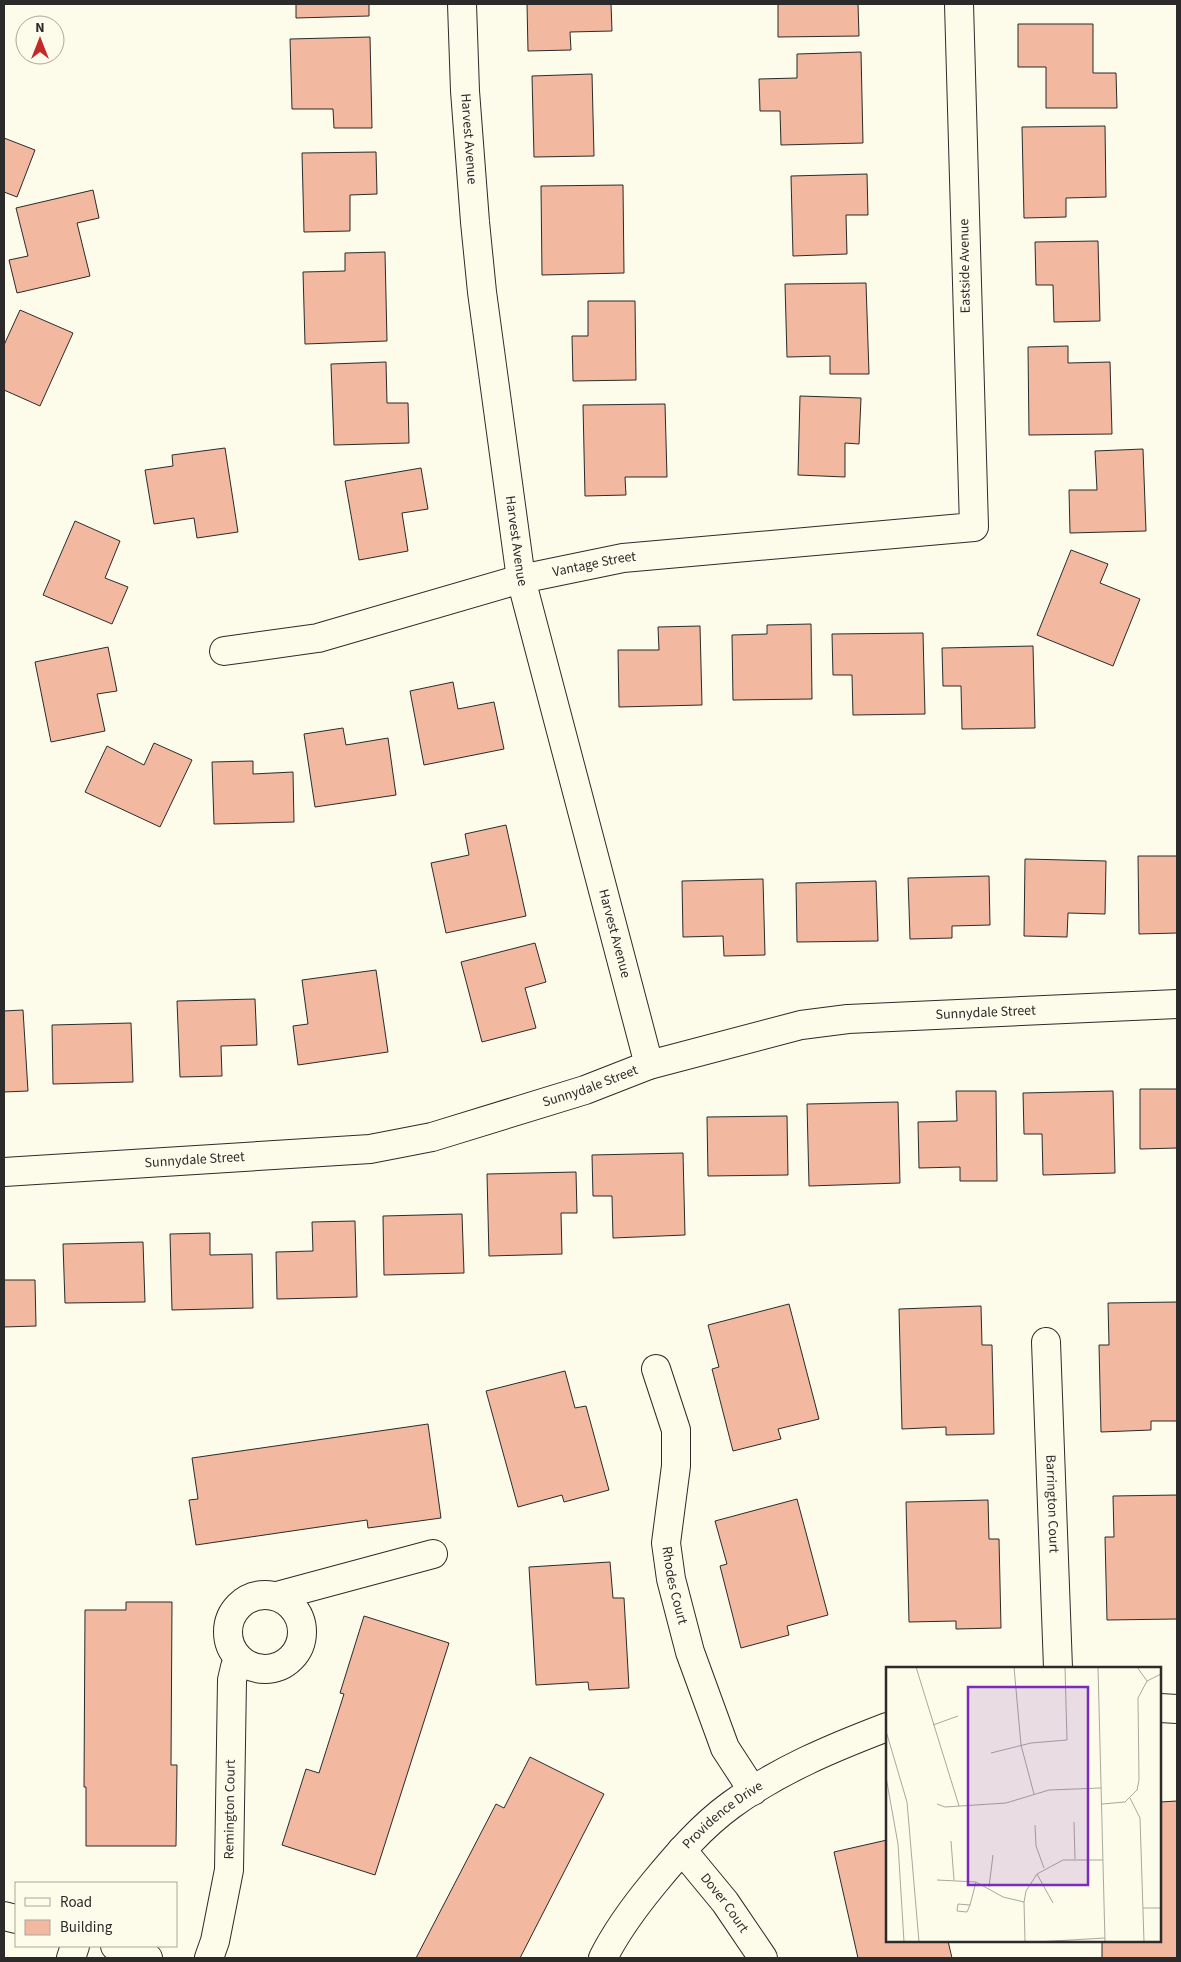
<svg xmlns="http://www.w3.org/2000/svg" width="1181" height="1962" viewBox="0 0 1181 1962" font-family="'Source Sans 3',sans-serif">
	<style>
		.building { fill: #f2b8a0; stroke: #2b2b2b }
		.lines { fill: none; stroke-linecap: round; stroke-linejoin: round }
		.minor-casing { stroke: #2b2b2b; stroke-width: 30 }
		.minor { stroke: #fdfbea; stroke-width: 28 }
		.labels { text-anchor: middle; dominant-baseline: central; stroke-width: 4; stroke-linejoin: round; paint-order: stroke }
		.street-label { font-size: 14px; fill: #2b2b2b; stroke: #fdfbea }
		.inset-road { fill: none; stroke: #a9a89e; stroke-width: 1 }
		.view { fill: #7b2cbf; fill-opacity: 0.15; stroke: #7b2cbf; stroke-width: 2.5 }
		.inset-edge { fill: none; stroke: #2b2b2b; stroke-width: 2.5 }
	</style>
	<rect width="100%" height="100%" fill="#fdfbea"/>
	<path class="building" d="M296,4H369V16L296,18Z
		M527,4H611L612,31L570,32L571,50L528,51Z
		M778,4H858L859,36L778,37Z
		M1018,24H1093V73H1116L1117,108H1046V67H1018Z
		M370,37L372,128H334L333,109H292L290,39Z
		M861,52L863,143L781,145L780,111H760L759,79L797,78V54Z
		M592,74L594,156L534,157L532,76Z
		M1105,126L1106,197L1066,198V217L1024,218L1022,127Z
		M4,138L35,150L17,197L4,192Z
		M376,152L377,194L350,195V231L304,232L302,153Z
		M867,174L868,215H846L847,254L793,256L791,176Z
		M623,185L624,273L542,275L541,186Z
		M93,190L99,218L77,223L90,276L17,293L9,260L28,256L16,208Z
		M1098,241L1100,321L1054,322L1053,285H1036L1035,242Z
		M385,252L387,341L305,344L303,272L345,271V253Z
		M866,283L869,374H830V356L787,357L785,284Z
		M588,301H635L636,380L573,381L572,336H588Z
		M20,310L73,333L40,406L4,390V345Z
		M1068,346V363L1110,362L1112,434L1029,435L1028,347Z
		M386,362L387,403H408L409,443L334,445L331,364Z
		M800,396L861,398L859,444L845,443V477L798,475Z
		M665,404L667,477H625L626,495L585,496L583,405Z
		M225,448L238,532L197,538L194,518L154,524L145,470L173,466L172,455Z
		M1143,449L1146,531L1070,533L1069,490H1097L1095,451Z
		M421,468L428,509L402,513L408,551L359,560L345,481Z
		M75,521L120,541L105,578L128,587L112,624L43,595Z
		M1071,550L1108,564L1100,583L1140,599L1113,666L1037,635Z
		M811,624L812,699L733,700L732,635L767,634V625Z
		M700,626L702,705L619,707L618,650H659L658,627Z
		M923,633L925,714L853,715L852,675H833L832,634Z
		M1033,646L1035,728L962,729L961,686H943L942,648Z
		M108,647L117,691L97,694L105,731L51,742L35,662Z
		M453,682L458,709L494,702L504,749L424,765L410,691Z
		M343,728L346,745L388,738L396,795L315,807L304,734Z
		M154,743L192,760L160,827L85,792L107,746L144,765Z
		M253,761V774L293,772L294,822L214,824L212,762Z
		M506,825L526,916L446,933L431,863L469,855L465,834Z
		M1138,856H1177V933L1139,934Z
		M1025,859L1106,861L1105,914L1068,913L1067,937L1024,936Z
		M989,876L990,925L952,926V938L910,939L908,878Z
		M763,879L765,955L724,956L723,936L683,937L682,881Z
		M876,881L878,941L797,942L796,883Z
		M535,943L546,982L525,988L536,1028L482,1042L461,962Z
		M376,970L388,1052L298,1065L293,1026L308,1024L302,980Z
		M255,999L257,1045L221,1046L222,1076L180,1077L177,1001Z
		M23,1010L28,1091L4,1092V1011Z
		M131,1023L133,1082L53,1084L52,1025Z
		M1140,1089H1177V1148L1140,1149Z
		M956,1091H996L997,1181H960V1167L919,1168L918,1122L957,1121Z
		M1113,1091L1115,1173L1043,1175L1042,1134H1024L1023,1093Z
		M898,1102L900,1183L809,1186L807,1104Z
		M787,1116L788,1175L708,1176L707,1117Z
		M683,1153L685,1235L613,1238L612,1196H593L592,1155Z
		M576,1172L577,1213H561L562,1254L489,1256L487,1174Z
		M462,1214L464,1273L384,1275L383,1216Z
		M355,1221L357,1297L277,1299L276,1252L313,1251L312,1222Z
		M210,1233V1255L252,1254L253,1308L172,1310L170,1234Z
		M143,1242L145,1302L65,1303L63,1244Z
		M4,1280H35L36,1326L4,1327Z
		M1177,1302V1421H1151V1430L1101,1432L1099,1345H1109L1108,1303Z
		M789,1304L819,1419L778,1429L781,1439L733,1451L712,1369L719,1367L708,1325Z
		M981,1306L982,1345H992L994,1434L946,1435V1427L902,1429L899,1309Z
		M565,1371L575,1408L586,1406L609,1490L564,1502L562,1495L518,1507L486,1391Z
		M428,1424L441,1518L368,1528L367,1520L196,1545L189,1500L198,1499L192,1458Z
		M1177,1495V1619L1107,1620L1105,1537H1114L1113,1496Z
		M797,1499L828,1615L787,1626L789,1635L741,1648L720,1566L727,1564L715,1521Z
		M988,1500L989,1539H999L1001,1628L956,1629V1621L909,1622L906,1502Z
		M610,1562L613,1598H624L629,1688L589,1690L588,1682L536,1685L529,1567Z
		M126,1602H172L171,1765H177L176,1846H86V1787H84L85,1610H126Z
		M364,1616L449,1643L375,1875L282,1845L306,1769L319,1773L344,1694L340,1693Z
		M530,1757L604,1794L520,1958H416L496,1804L504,1808Z
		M1177,1801V1958H1102V1941H1160V1802Z
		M887,1840V1941H948L952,1958H858L834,1852Z"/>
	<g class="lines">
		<g class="minor-casing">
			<g id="minor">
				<path id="s1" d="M462,4L465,91L475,222L482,292L521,579L649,1065"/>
				<path id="s2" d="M224,651L318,638L521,579L623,558L974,527L959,4"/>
				<path id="s3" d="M4,1172L370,1149L432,1137L585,1090L649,1065L801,1025L848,1019L1177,1004"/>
				<path id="s4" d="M1046,1342L1058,1668"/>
				<path id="s5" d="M656,1369L676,1430V1466L666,1543L671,1579L690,1652L725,1748L753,1791"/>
				<circle cx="265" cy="1632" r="37"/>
				<path d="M277,1596L433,1554"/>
				<path d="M1160,1708L1177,1709"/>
				<path id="s6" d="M682,1850L725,1902L763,1958"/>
				<path d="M4,1916L16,1919"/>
				<path d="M115,1946L148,1958"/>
				<path d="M71,1958L75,1946"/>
				<path id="s7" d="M209,1958L215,1941L229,1870L232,1680L235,1667L240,1660"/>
				<path id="s8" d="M603,1958C616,1932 635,1906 654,1883C677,1855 702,1826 731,1805C779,1770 832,1748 887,1727"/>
			</g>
		</g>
		<use href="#minor" class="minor"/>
	</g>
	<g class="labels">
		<g class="street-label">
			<text stroke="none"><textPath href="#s1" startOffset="135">Harvest Avenue</textPath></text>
			<text transform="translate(965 266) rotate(-91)">Eastside Avenue</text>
			<text stroke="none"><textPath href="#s1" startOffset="540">Harvest Avenue</textPath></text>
			<text stroke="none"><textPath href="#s2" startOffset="381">Vantage Street</textPath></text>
			<text stroke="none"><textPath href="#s1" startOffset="945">Harvest Avenue</textPath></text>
			<text stroke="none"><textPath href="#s3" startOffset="1001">Sunnydale Street</textPath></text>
			<text stroke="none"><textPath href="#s3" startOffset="596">Sunnydale Street</textPath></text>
			<text stroke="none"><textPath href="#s3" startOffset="191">Sunnydale Street</textPath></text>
			<text stroke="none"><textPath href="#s4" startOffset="162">Barrington Court</textPath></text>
			<text stroke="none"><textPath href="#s5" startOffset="221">Rhodes Court</textPath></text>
			<text stroke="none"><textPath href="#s7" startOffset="151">Remington Court</textPath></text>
			<text stroke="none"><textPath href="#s8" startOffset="188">Providence Drive</textPath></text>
			<text stroke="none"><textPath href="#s6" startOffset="68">Dover Court</textPath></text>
		</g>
	</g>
	<g transform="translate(886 1667)">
		<rect width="275" height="275" fill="#fdfbea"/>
		<path class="inset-road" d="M30,0L73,139M128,0L135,78L148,127M212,0L219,275M251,0L261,14M47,58L72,49M0,64L21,135L33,275M105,86L145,76L181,73L179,0M0,110L12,177L18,275M244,131L254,151L258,275M51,137L59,140L120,136L163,123L215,121M216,137L239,135L251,123L253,113L252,31L261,14L275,7M188,155L189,192M149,158L150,179L158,201M65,174L68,213M151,207L167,236M51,213L90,215L117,230L138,235M103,220L107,188M84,238L81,245L71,244L72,237L84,238L90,215M257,241H275M139,275L138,235L140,224L151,207L177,193H217M150,275L219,271"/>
		<path class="view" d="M82,20H202V218H82Z"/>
		<rect width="275" height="275" class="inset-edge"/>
	</g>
	<rect width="1181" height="1962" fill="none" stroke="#2b2b2b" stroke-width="10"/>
	<rect x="15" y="1882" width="162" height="65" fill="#fdfbea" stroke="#a9a89e"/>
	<rect x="25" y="1898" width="25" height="8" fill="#fdfbea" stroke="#a9a89e"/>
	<text x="60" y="1907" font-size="15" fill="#2b2b2b">Road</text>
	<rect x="25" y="1920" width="25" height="15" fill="#f2b8a0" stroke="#a9a89e"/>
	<text x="60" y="1932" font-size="15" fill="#2b2b2b">Building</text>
	<g transform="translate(40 40)"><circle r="24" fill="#fdfbea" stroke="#a9a89e"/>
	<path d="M0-4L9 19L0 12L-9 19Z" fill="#c62828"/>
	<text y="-8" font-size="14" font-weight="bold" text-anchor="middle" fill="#2b2b2b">N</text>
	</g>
</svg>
